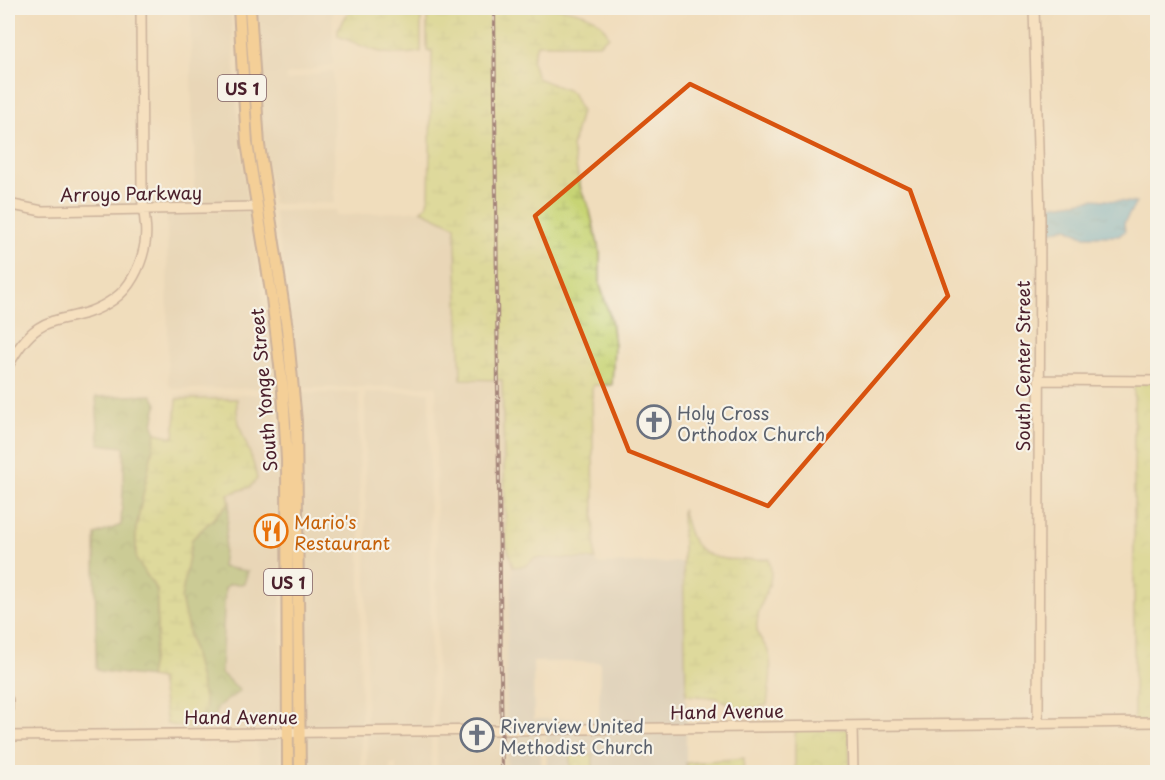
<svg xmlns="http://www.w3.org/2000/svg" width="1165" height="780" viewBox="0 0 1165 780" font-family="'Playpen Sans',sans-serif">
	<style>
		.built { fill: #dfcfb1 }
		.industrial { fill: #c9c4b8; fill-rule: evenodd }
		.forest { fill: url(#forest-crowns); stroke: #746a48; stroke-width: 1.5 }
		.wetland { fill: url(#wetland-marsh); stroke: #887a50; stroke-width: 1.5 }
		.park { fill: url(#park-crowns); stroke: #887a50; stroke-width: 1.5 }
		.water { fill: url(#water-ripples); stroke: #526881; stroke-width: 1.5 }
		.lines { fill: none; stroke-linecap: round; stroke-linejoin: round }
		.secondary-casing { stroke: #9d7e74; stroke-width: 12 }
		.primary-casing { stroke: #9d7e74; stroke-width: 14 }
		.secondary { stroke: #fce5c4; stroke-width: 9 }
		.primary { stroke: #f8bf6c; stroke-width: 10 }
		.rail-casing { stroke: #4a1f2b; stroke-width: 4 }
		.rail { stroke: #f7f3e8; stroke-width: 1.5; stroke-dasharray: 4.5; stroke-linecap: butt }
		.marked { fill: none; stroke: #d8530f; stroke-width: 4.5; stroke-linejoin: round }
		.labels { text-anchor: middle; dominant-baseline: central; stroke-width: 4.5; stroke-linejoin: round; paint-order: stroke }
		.shield { fill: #f7f3e8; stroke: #7e5f64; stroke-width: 1.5 }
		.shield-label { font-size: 16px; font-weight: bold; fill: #4a1f2b }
		.street-label { font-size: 18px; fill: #4a1f2b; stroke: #f7f3e8 }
		.worship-label { font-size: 18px; fill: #5b616d; stroke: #f7f3e8; text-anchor: start }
		.food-label { font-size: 18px; fill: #c56008; stroke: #f7f3e8; text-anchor: start }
	</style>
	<defs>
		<pattern id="forest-crowns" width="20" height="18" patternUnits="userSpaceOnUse" patternTransform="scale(1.5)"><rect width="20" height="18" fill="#9db666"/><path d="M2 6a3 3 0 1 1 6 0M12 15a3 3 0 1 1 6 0" fill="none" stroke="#829354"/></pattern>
		<pattern id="wetland-marsh" width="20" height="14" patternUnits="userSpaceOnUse" patternTransform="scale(1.5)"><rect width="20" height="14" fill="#c7d475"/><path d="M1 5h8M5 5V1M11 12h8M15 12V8" fill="none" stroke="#acb665"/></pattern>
		<pattern id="park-crowns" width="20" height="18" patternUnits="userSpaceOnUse" patternTransform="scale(1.5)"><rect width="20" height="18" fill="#c7d475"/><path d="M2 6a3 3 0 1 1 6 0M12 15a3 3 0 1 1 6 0" fill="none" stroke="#acb665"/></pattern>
		<pattern id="water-ripples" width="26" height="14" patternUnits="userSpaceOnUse" patternTransform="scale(1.5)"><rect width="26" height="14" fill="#5bb0d7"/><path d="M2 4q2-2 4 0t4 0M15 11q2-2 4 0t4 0" fill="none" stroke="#4d8faf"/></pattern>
	</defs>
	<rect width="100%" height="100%" fill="#f7f3e8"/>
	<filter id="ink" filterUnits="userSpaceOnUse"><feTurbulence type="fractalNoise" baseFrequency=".0167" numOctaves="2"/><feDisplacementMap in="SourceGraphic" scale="12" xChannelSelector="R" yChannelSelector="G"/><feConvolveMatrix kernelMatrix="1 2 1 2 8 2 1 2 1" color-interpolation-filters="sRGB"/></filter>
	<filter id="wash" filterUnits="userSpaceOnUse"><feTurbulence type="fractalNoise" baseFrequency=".008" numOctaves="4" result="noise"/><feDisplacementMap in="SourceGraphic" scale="24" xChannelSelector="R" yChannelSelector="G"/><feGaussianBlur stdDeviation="1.35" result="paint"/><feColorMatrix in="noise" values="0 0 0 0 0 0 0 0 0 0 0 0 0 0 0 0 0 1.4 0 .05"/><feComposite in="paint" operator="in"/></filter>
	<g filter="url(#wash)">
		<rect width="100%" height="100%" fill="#f0ddbc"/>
		<path class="built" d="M253,8H332L333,64L286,75L287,81L333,70L335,203L273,204L257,99Z
			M231,10L239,132L248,204L193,205L195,171L191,79V11Z
			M336,210V216L421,210L455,226L461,379H502L506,543L513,565L506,655L507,727L437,728L436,386L297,388L288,307V287L274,211Z
			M250,211L276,388L172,389L168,383L167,212Z
			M359,392L361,729H303V532L297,394Z
			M365,392H429L431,729H367Z
			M276,394L281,539L280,729H239L231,727L218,712V707L228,702L221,674L225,588L248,572L222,567L231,504L228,494L250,487L254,460L235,416L237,399H177L175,395Z
			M507,734L508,772H437V735Z
			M255,735H280L281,772H262Z
			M303,735H361V772H304Z
			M367,735H431V771L396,772V763L390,764V772H367Z"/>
		<path class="industrial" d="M535,558L595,559L597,564L682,562L687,725L507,727L506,655L513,565L526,566ZM533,662H600L599,718L534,719Z
			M686,731V772H547L546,733Z
			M541,733V772H508L507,734Z"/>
		<path class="forest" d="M152,395L157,404L153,425L156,433L136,529V559L157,590V636L149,677L100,671L96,668L95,535L121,525C122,498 125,474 124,447L99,444L96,397Z
			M230,502L222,567L248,571L244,584H230L225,588L221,673L240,691L218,707L211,726L197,728L206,707L181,599L192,539Z"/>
		<path class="wetland" d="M351,8H421V52C383,58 372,50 338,36V29Z
			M427,8H560C580,12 600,15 609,36L599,44H537L532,61L537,78L572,92L581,111L572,147L581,190L589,207L600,253V285L611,320L614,345L612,385H594L592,389L595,559L535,558L526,566L513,567L506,543L502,380L461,379L455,226L421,210L426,206L429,195L432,51H427Z
			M177,399H237C234,429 253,449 257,479L250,487L228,494L230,502L192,539L181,599L206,707L197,728L190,729L167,724L160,679L149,677L157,636V590L136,559V529L156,433L174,437Z
			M682,509C685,518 687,528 691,537C703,566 744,559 769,559C777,589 758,596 757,625C756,638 766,643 769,654C773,670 769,689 767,705L741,710L717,698L686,695Z
			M744,758L743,772H686V763Z"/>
		<path class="park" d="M1134,381H1157V722H1134Z
			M849,729L850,772H795V730Z
			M570,755H593V772L570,771Z"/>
		<path class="water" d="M1095,199L1136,203L1124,223L1125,231L1119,236H1083L1066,227L1051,232L1049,206Z"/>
	</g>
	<g filter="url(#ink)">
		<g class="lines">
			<g class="secondary-casing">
				<path id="secondary" d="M1034,8L1040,218L1038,724
					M8,204L42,211L256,207
					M8,366C43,300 67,332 114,299C130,288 140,267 144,249C149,229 142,210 142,190C142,129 141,68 141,8
					M1039,380L1158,381
					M8,700V772
					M852,726L853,772
					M8,736L1158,722"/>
			</g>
			<g class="primary-casing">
				<path id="primary" d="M239,8L247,143L272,298L283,391L287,460L288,772
					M250,8L259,145L287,328L296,421L300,772"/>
			</g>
			<use href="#secondary" class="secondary"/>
			<use href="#primary" class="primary"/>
			<g class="rail-casing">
				<path id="rail" d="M494,8L502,772"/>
			</g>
			<use href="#rail" class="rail"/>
		</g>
	</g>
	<path d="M0 0H1165V780H0ZM690,84L910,190L948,296L768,506L629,451L535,216Z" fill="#f0ddbc" fill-opacity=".55" fill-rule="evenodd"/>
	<path class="marked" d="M690,84L910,190L948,296L768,506L629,451L535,216Z"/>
	<defs>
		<g id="church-ring" transform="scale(1.725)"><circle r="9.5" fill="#f7f3e8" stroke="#6b7280" stroke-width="1.5"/><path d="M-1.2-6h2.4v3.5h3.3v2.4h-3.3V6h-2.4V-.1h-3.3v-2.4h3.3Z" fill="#6b7280"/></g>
		<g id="restaurant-ring" transform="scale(1.725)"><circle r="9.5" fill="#f7f3e8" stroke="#e8710a" stroke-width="1.5"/><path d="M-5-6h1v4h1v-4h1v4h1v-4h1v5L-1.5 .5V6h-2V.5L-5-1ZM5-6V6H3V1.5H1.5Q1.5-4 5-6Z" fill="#e8710a"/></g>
	</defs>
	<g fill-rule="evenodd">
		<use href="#church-ring" x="654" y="422"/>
		<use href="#restaurant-ring" x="271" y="531"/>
		<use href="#church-ring" x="477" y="735"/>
	</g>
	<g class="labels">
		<g class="shield">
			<rect x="218" y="75" width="48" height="26" rx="4.5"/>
			<rect x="264" y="569" width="48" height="26" rx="4.5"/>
		</g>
		<g class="shield-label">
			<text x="242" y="88">US 1</text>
			<text x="288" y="582">US 1</text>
		</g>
		<g class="street-label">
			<text transform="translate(131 193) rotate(-1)">Arroyo Parkway</text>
			<text transform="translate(1022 366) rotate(-90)">South Center Street</text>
			<text transform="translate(263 390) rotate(-95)">South Yonge Street</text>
			<text transform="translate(727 711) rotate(-1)">Hand Avenue</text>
			<text x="241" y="716">Hand Avenue</text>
		</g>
		<g class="worship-label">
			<text x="677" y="412">Holy Cross<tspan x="677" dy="21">Orthodox Church</tspan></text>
			<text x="500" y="725">Riverview United<tspan x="500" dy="21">Methodist Church</tspan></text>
		</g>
		<g class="food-label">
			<text x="294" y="521">Mario's<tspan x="294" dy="21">Restaurant</tspan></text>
		</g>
	</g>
	<rect width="1165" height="780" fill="none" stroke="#f7f3e8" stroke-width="30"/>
</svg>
